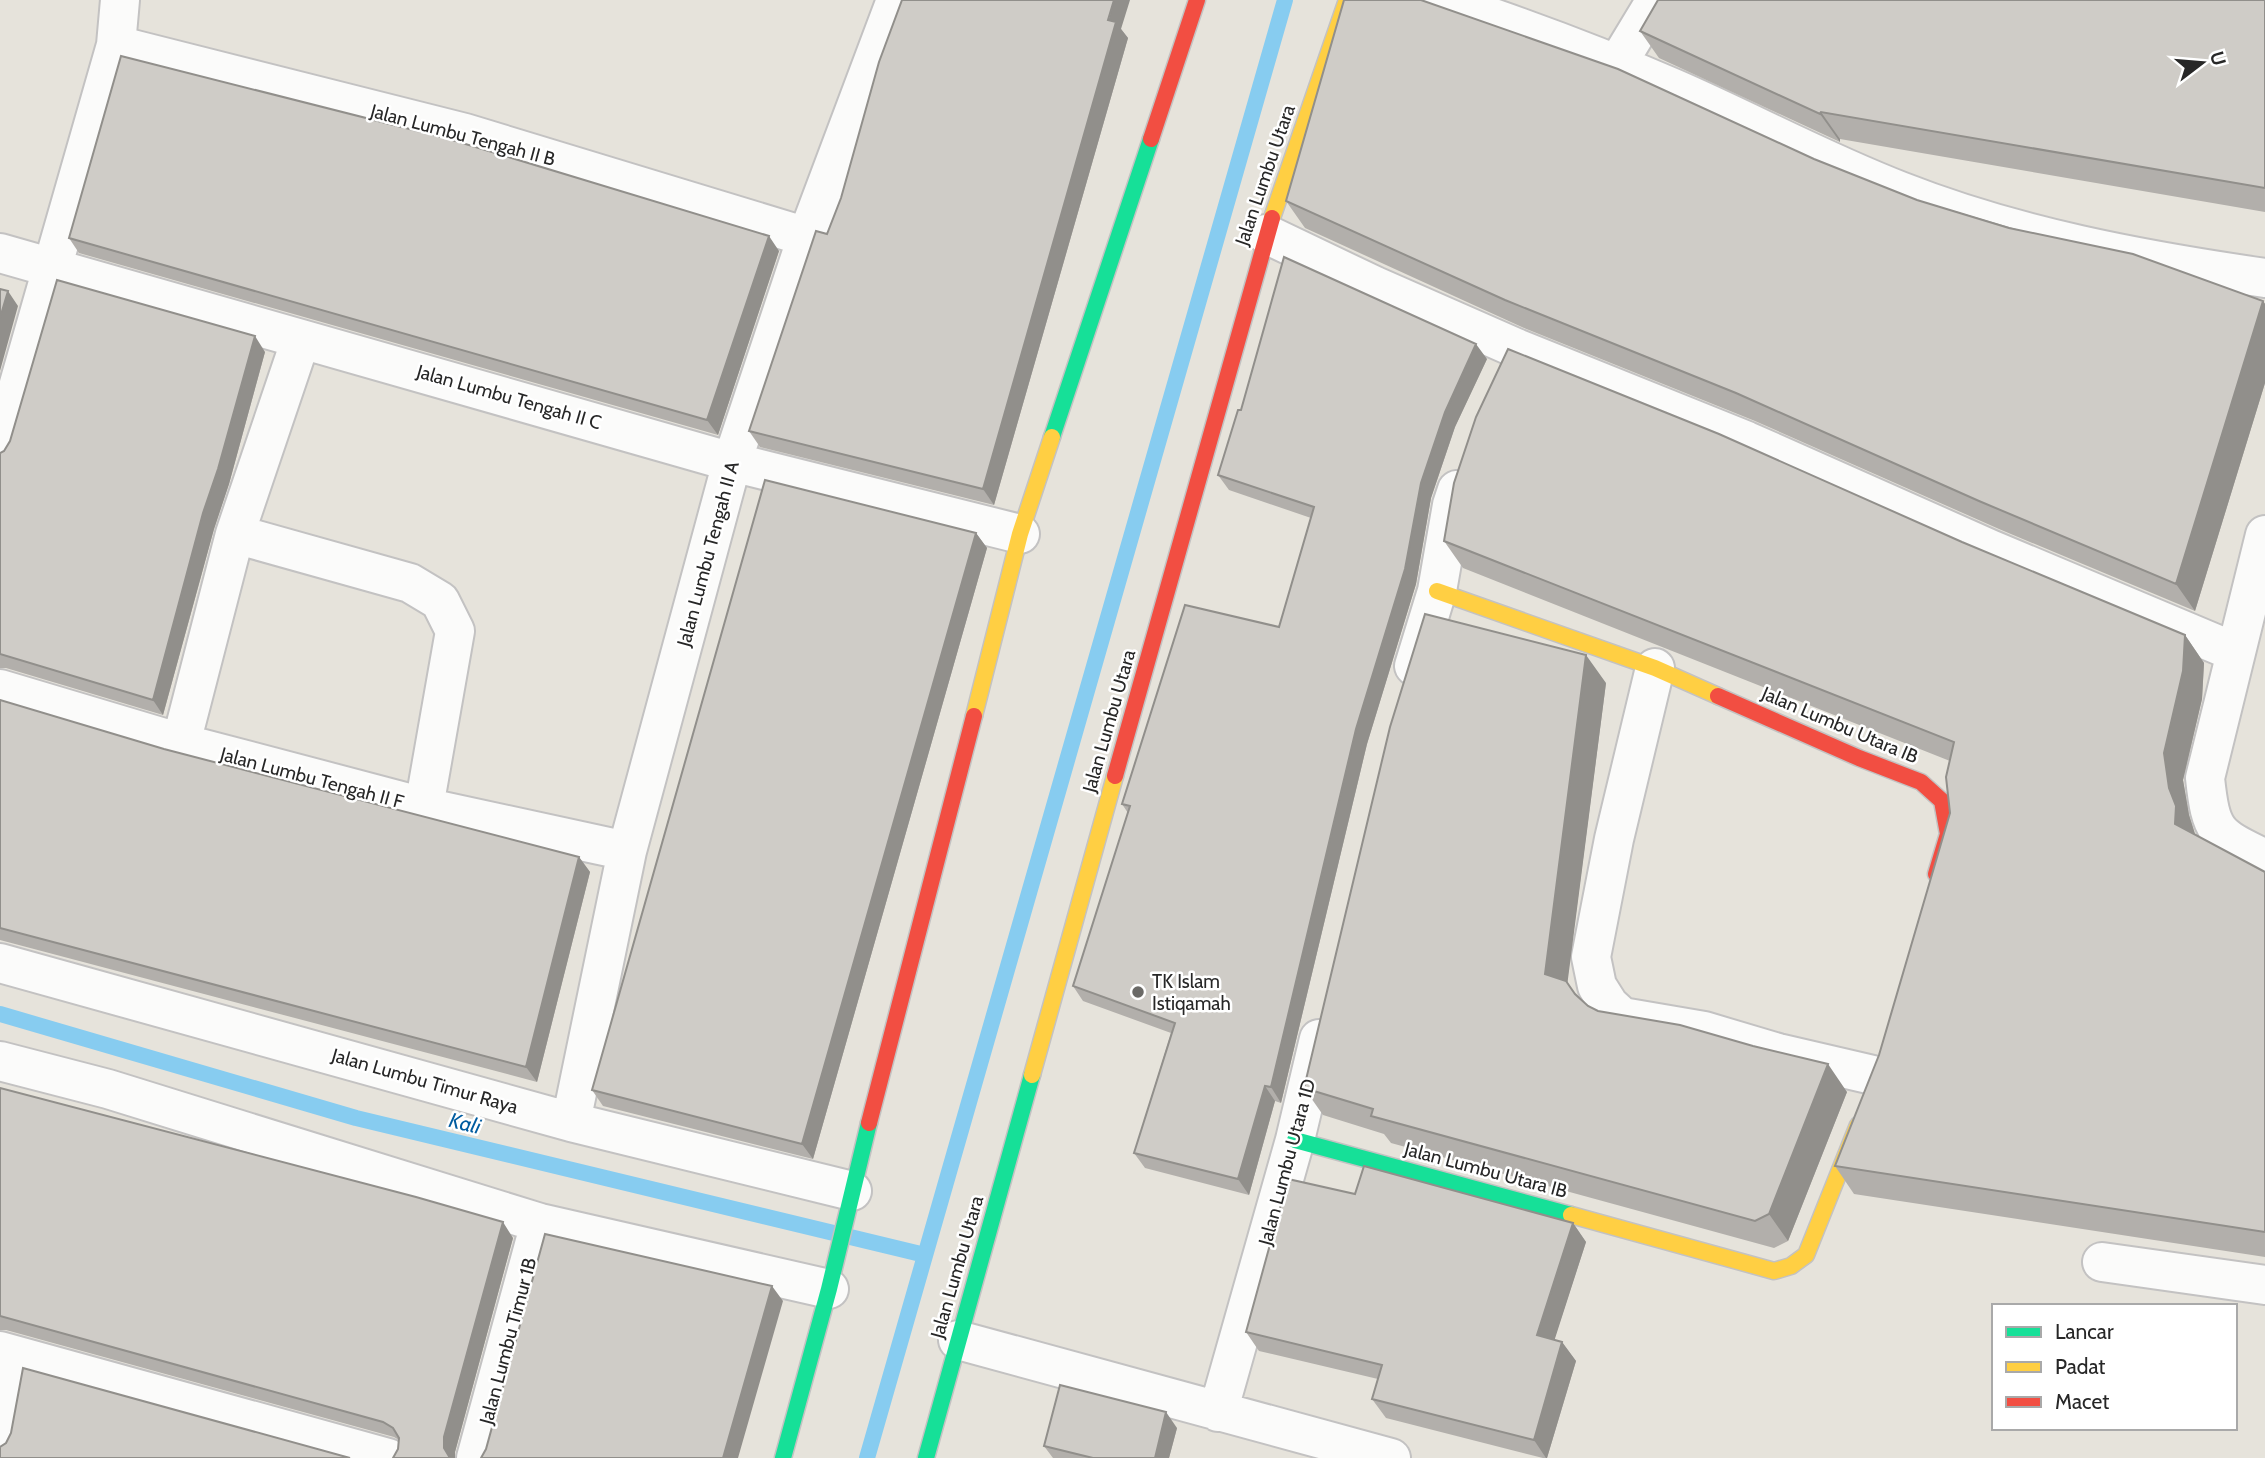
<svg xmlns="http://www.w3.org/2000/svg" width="2265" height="1458" viewBox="0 0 2265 1458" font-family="Cabin,sans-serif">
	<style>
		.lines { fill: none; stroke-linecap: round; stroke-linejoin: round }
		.stream { stroke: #87ccf0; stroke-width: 16 }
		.street-casing { stroke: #c3c2c2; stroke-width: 42 }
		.fast-casing { stroke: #c3c2c2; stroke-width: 19 }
		.slow-casing { stroke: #c3c2c2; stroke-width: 19 }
		.jam-casing { stroke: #c3c2c2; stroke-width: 19 }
		.street { stroke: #fbfbfa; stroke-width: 38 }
		.fast { stroke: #16e098; stroke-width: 16 }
		.slow { stroke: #ffcf43; stroke-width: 16 }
		.jam { stroke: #f24e42; stroke-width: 16 }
		.wall { fill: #b2afab }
		.shaded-wall { fill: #918f8b }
		.building { fill: #cfccc7; stroke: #918f8b; stroke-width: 2 }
		.poi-dot { fill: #6a6966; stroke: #fff; stroke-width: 2.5 }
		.labels { text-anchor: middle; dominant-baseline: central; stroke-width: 5; stroke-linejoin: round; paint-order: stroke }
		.street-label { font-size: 19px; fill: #272727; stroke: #fff }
		.poi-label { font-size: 19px; fill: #272727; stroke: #fff; text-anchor: start }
		.water-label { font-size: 21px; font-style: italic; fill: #015ca0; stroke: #fff }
	</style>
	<rect width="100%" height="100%" fill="#e6e3db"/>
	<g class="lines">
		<path class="stream" d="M0,1014L356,1118L925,1255
			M867,1458L1285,0"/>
		<g class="street-casing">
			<path id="street" d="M1440,0C1519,26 1597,55 1673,88C1749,121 1822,161 1900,191C2017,237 2141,260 2265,278
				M116,45L465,133L807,237
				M1616,66L1656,0
				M1266,234L1375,286L1516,348L1747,441L1990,549L2235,652
				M0,253L732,462L1020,534
				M0,450L116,45L120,0
				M235,534L410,583L440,601L455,631L424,807
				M2265,535L2205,778C2211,834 2216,835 2265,859
				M1414,666L1437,591L1452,505L1457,490
				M1655,668L1614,839L1591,957L1597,986L1609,1005L1622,1017L1704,1031L1778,1053L1877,1076
				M0,689L181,743L424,807L627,851
				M181,743L235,534L301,339
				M0,963L571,1122L852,1191
				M0,1061L108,1089L540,1223L829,1289
				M571,1122L627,851L732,462L807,237L896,0
				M2102,1262L2265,1285
				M958,1340L1391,1458
				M0,1351L388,1458
				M1218,1412L1295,1140L1319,1039
				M0,1444L17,1356
				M476,1458L540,1223"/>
		</g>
		<g class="fast-casing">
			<path id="fast" d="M1052,437L1151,139
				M1295,1140L1571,1215
				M783,1458L829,1289L869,1123
				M926,1458L1032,1075"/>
		</g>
		<g class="slow-casing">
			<path id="slow" d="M1272,218L1347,0
				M1437,591L1655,668L1718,696
				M974,716L1020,534L1052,437
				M1032,1075L1115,776
				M1571,1215L1774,1271L1791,1266L1806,1255L1858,1125"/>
		</g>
		<g class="jam-casing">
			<path id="jam" d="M1151,139L1197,0
				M1718,696L1859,758L1921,782L1942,801L1948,834L1936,874
				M1115,776L1272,218
				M869,1123L974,716"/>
		</g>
		<use href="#street" class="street"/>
		<use href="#fast" class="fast"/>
		<use href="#slow" class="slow"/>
		<use href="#jam" class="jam"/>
	</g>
	<path class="wall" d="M2265,0V212L1840,139V142L1659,58L1640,31Z
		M1121,29L1128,38L994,505L760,447L749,431L827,234L841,198Z
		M1814,159L1917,200L2263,301L2265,304V383L2195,611L1999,529L1755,421L1524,328L1305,228L1286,201Z
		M69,238L779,251L718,435L79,253Z
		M265,352L229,484L214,529L163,715L6,668H0V453Z
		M1487,359L1455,427L1431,498L1416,584L1367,744L1281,1103L1275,1101L1249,1195L1145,1168L1134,1153L1171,1033L1083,1001L1073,986L1128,813L1122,804L1279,627L1311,518L1229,490L1218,475L1241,410Z
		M976,533L987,548L813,1159L603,1106L592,1090Z
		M1444,541L1962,542L2185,635L2204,663L2202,699L2183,780L2189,815L2195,834L2265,872V1257L1854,1194L1835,1166L1879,1055L1950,813V761L1463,568Z
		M1606,683L1567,982L1575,994L1588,1006L1598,1011L1847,1092L1788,1241L1774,1248L1391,1143L1384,1134L1323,1115L1304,1088Z
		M0,700L164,749L579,857L590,872L537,1082L0,940Z
		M0,1088L513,1238L455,1452V1458H393L398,1449L399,1440L394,1437L6,1330H0Z
		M1355,1194L1573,1223L1586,1242L1554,1340L1562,1342L1576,1361L1547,1458H1543L1386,1418L1372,1399L1378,1379L1259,1351L1246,1332Z
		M1177,1428L1169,1458H1053L1044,1446Z"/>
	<path class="shaded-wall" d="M1114,0H1130L1121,29L1128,38L994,505L983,489Z
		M1821,112L1840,139V142L1820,114Z
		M769,236L779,251L718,435L707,420Z
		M8,291L18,306L0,371V318Z
		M2263,301L2265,304V383L2195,611L2176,584Z
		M255,336L265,352L229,484L214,529L163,715L153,700L203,513Z
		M1476,344L1487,359L1455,427L1431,498L1416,584L1367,744L1281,1103L1271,1087L1356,729L1421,483L1445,412Z
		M976,533L987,548L813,1159L802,1144Z
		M2185,635L2204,663L2202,699L2183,780L2189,815L2195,834L2175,824L2164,753Z
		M1586,655L1606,683L1565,1002L1545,974Z
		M579,857L590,872L537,1082L526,1067Z
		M1828,1064L1847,1092L1788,1241L1769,1214Z
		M1265,1086L1275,1101L1249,1195L1238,1179Z
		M503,1222L513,1238L455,1452V1458H450L444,1448V1437Z
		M1573,1223L1586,1242L1550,1354L1537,1335Z
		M772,1286L783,1301L738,1458H723Z
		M1562,1342L1576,1361L1547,1458H1546L1534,1440Z
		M1166,1412L1177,1428L1169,1458H1155Z"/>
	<path class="building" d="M902,0H1114L1108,20L1116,22L983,489L749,431L816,231L827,234L841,198L879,62Z
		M1344,0H1421L1618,69L1814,159L1917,200L2009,228L2133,254L2263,301L2176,584L1979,501L1736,393L1505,300L1286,201Z
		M1658,0H2265V188L1821,112L1820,114L1640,31Z
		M121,56L449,139L769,236L707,420L69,238Z
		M1284,257L1476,344L1445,412L1421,483L1405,569L1356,729L1271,1087L1265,1086L1238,1179L1134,1153L1175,1023L1073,986L1130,806L1122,804L1185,605L1279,627L1314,507L1218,475L1238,410H1241Z
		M57,280L255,336L218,469L203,513L153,700L0,654V453L4,451L10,441Z
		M0,289L8,291L0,318Z
		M1508,349L1719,434L1962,542L2185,635L2183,671L2164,753L2169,788L2176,806L2175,824L2265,872V1232L1835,1166L1879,1055L1950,813L1946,777L1954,742L1444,541L1454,483L1476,417Z
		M765,480L976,533L802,1144L592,1090Z
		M1425,614L1586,655L1545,974L1566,981L1575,994L1588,1006L1598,1011L1680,1025L1753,1046L1828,1064L1769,1214L1755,1221L1371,1116L1373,1109L1304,1088L1390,727Z
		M0,700L164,749L579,857L526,1067L0,928Z
		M0,1088L416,1197L503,1222L444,1437V1448L450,1458H393L398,1449L399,1438L393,1428L383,1422L0,1316Z
		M1364,1166L1573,1223L1537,1335L1562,1342L1534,1440L1372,1399L1382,1365L1246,1332L1288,1179L1355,1194Z
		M545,1234L772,1286L723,1458H481L486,1449Z
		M23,1368L350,1458H0V1447L6,1443L11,1433Z
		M1060,1385L1166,1412L1155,1458H1093L1044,1446Z"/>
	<circle class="poi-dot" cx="1138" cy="992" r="7"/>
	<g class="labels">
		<g class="street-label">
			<text transform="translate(463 135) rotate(15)">Jalan Lumbu Tengah II B</text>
			<text transform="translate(1265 175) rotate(-71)">Jalan Lumbu Utara</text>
			<text transform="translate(509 397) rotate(16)">Jalan Lumbu Tengah II C</text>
			<text transform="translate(708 554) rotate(-75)">Jalan Lumbu Tengah II A</text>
			<text transform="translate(1109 721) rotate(-74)">Jalan Lumbu Utara</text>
			<text transform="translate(1840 725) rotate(23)">Jalan Lumbu Utara IB</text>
			<text transform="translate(312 778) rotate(15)">Jalan Lumbu Tengah II F</text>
			<text transform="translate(425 1081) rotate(16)">Jalan Lumbu Timur Raya</text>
			<text transform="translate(1287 1162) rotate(-75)">Jalan Lumbu Utara 1D</text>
			<text transform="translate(1486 1170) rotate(15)">Jalan Lumbu Utara IB</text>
			<text transform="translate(957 1267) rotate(-74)">Jalan Lumbu Utara</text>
			<text transform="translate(508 1341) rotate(-75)">Jalan Lumbu Timur 1B</text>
		</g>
		<g class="poi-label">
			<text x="1152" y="981">TK Islam<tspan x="1152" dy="22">Istiqamah</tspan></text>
		</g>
		<g class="water-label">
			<text transform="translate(465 1123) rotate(14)">Kali</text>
		</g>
	</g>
	<rect x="1992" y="1304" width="245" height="126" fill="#ffffff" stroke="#a9a9a9" stroke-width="2"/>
	<rect x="2006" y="1327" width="35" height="10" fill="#16e098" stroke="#a9a9a9" stroke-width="2"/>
	<text x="2055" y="1339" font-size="21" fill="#272727">Lancar</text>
	<rect x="2006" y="1362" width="35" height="10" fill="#ffcf43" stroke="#a9a9a9" stroke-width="2"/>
	<text x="2055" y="1374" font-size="21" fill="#272727">Padat</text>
	<rect x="2006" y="1397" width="35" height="10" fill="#f24e42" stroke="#a9a9a9" stroke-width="2"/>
	<text x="2055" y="1409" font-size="21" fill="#272727">Macet</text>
	<g transform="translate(2202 63) rotate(74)" stroke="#ffffff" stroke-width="5" paint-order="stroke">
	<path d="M0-5L12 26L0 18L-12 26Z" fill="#272727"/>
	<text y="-10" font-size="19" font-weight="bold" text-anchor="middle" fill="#272727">U</text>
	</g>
</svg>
